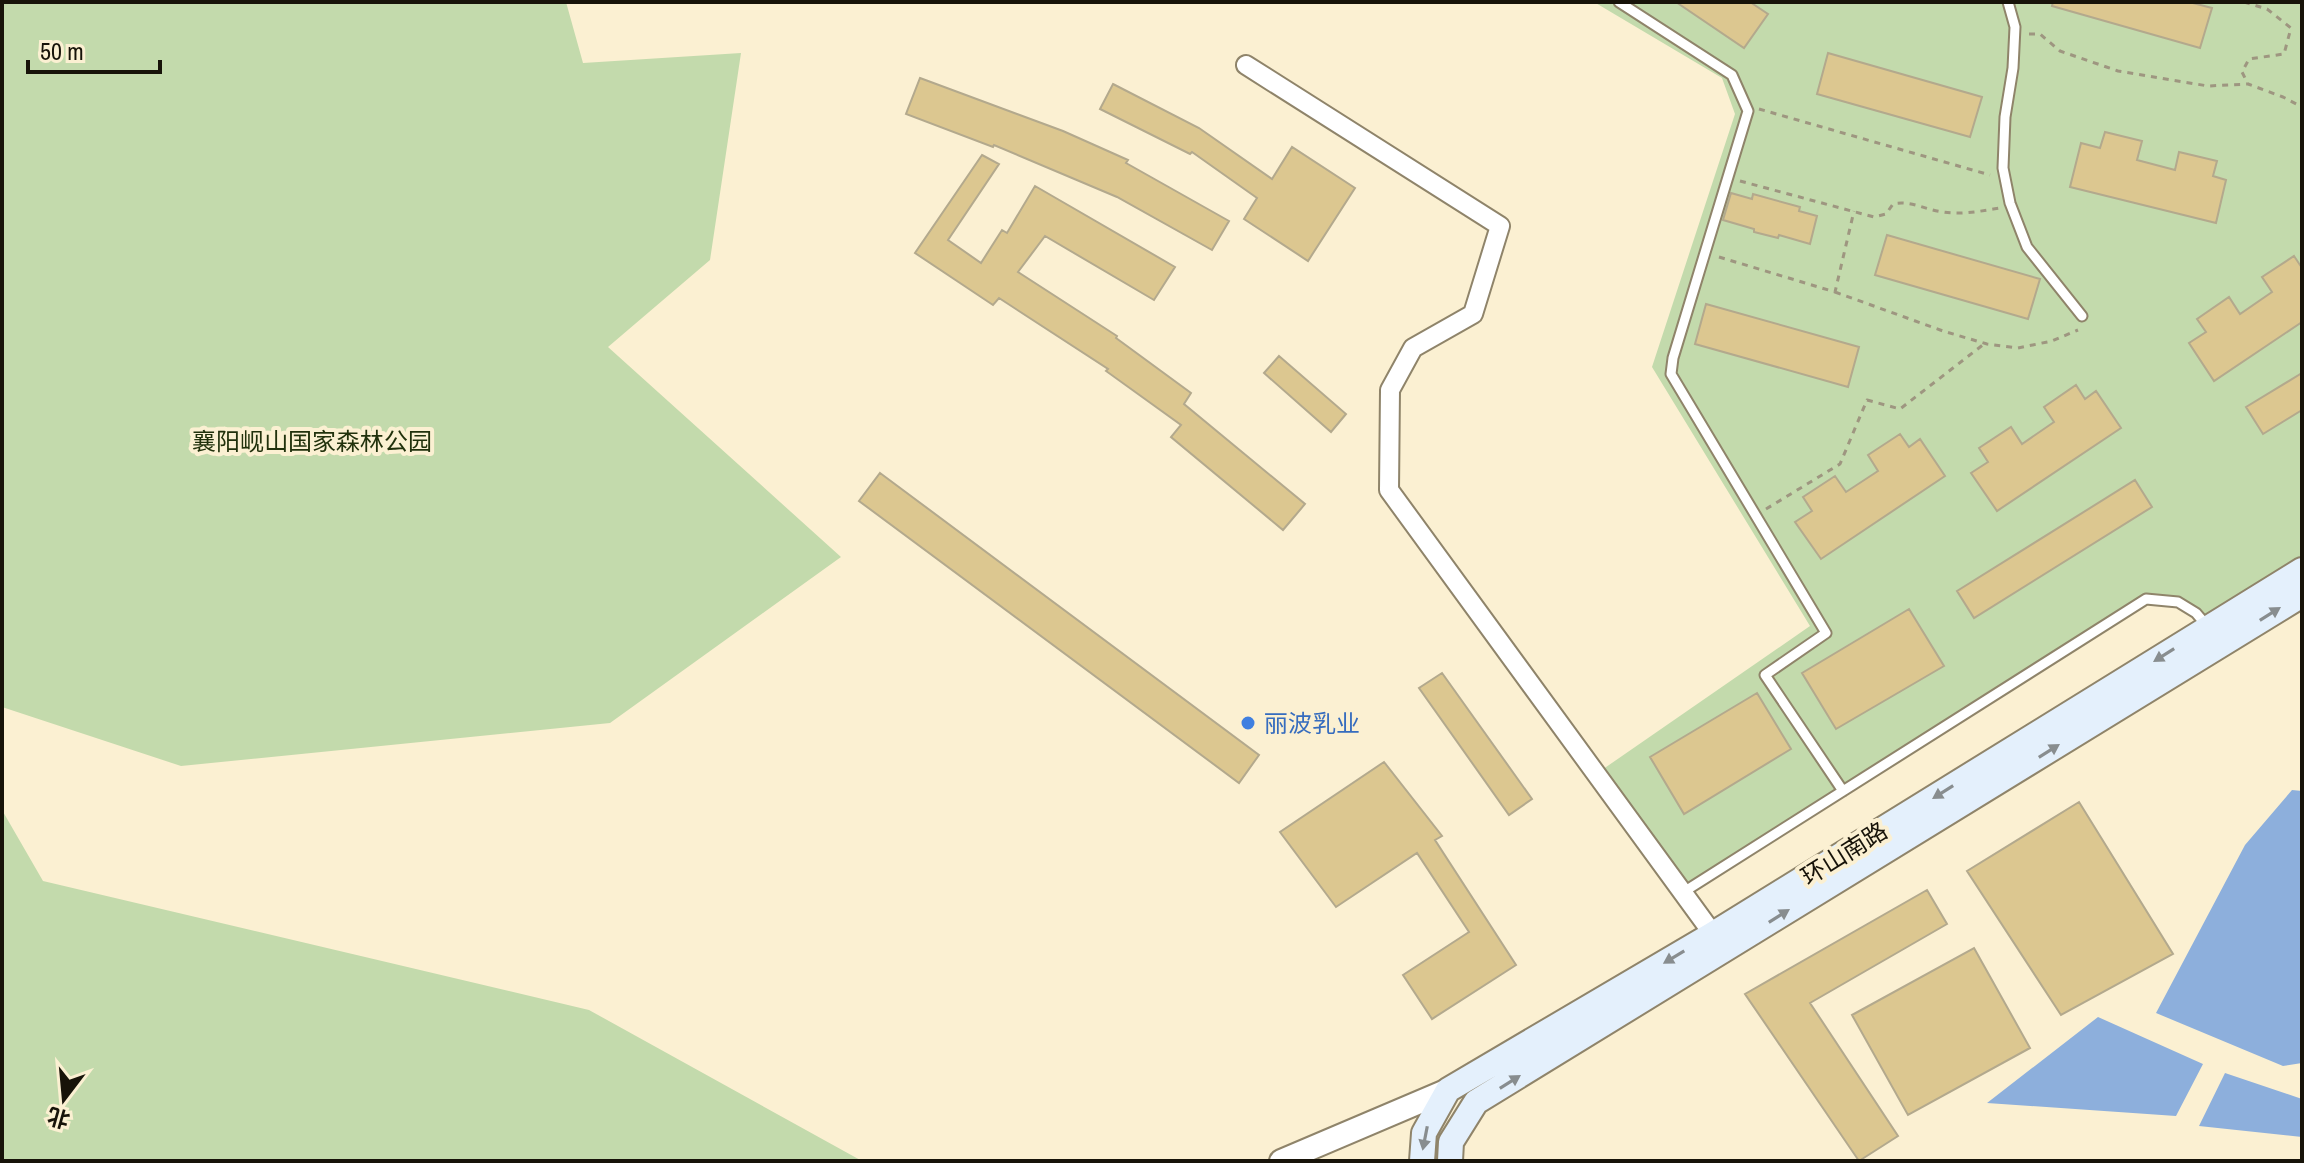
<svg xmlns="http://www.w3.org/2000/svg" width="2304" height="1163" viewBox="0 0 2304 1163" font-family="'Archivo Narrow','Noto Sans SC',sans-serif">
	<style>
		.green { fill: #c3daac }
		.water { fill: #8dafdc }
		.building { fill: #dcc790; stroke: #b3a98d; stroke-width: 2 }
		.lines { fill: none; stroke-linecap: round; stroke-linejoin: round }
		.service-casing { stroke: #8f846a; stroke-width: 13 }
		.minor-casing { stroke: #8f846a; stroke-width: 22 }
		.tertiary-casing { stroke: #8f846a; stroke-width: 26 }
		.secondary-casing { stroke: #8f846a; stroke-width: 28 }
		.path { stroke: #9e9680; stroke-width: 3; stroke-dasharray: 6 6; stroke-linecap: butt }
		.service { stroke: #fff; stroke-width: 9 }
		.minor { stroke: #fff; stroke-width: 18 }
		.tertiary { stroke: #fff; stroke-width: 22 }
		.secondary { stroke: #e4f0fc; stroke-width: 24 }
		.oneway { fill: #888d8f }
		.shop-dot { fill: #3f7fe0; stroke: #fbf0d2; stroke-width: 3 }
		.labels { text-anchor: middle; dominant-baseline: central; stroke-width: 8; stroke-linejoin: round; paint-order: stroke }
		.park-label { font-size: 24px; fill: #21310c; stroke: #fbf0d2 }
		.shop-label { font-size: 24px; fill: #366cbe; stroke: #fbf0d2; text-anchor: start }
		.street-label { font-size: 24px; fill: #171309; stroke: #fbf0d2 }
	</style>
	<rect width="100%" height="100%" fill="#fbf0d2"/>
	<path class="green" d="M2,2H566L583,63L741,53L710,260L608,347L841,557L610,723L181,766L2,707Z
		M1594,2H2302V570L2209,628L2178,602L2146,599L1682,893L1596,774L1810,626L1652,367L1735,114L1722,78Z
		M2,810L43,881L589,1010L862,1161H2Z"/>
	<path class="water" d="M2292,790L2302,791V1063L2283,1066L2156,1013L2245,845Z
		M2098,1017L2203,1064L2176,1116L1987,1103Z
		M2225,1073L2302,1099V1137L2199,1126Z"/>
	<path class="building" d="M1676,2H1750L1768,14L1744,48Z
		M2053,2H2189L2212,8L2200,48L2052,6Z
		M1828,53L1982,97L1970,137L1817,94Z
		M920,78L1063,131L1128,160L1126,163L1229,221L1212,250L1117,197L994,145L993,147L906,114Z
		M1113,84L1199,128L1272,179L1292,147L1355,188L1308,261L1244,219L1257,198L1192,152L1190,154L1100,109Z
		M2105,132L2142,141L2137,160L2175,170L2179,152L2217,161L2213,176L2226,180L2216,223L2070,187L2081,143L2100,148Z
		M982,155L999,164L948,240L981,263L1002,230L1007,233L1035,186L1175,267L1154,300L1045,236L1018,272L1117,336L1116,338L1191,393L1184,404L1305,504L1283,530L1171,437L1181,425L1106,371L1108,369L999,298L993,305L915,253Z
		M1731,193L1752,199L1753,194L1800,207L1799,211L1817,216L1810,244L1779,235L1778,238L1754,232V229L1723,220Z
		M1887,235L2040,279L2028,319L1875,275Z
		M2294,256L2302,268V322L2214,381L2189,343L2206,332L2197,319L2229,297L2240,314L2272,292L2262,277Z
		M1706,304L1859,347L1848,387L1695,344Z
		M1279,356L1346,414L1331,432L1264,373Z
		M2302,373V410L2263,434L2246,407Z
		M2076,385L2085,399L2096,391L2121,428L1997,511L1971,473L1988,462L1979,448L2011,427L2022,444L2054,422L2044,407Z
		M1900,434L1909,447L1920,439L1945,476L1821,559L1795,522L1812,511L1803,497L1835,476L1846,492L1878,471L1868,455Z
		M880,473L1259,755L1239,783L859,501Z
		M2135,480L2152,507L1974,618L1957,591Z
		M1909,609L1944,666L1836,729L1802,673Z
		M1442,673L1532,799L1509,815L1419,688Z
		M1757,693L1791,749L1684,814L1650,757Z
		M1384,762L1442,836L1435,840L1516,965L1432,1019L1403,975L1469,932L1417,853L1336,907L1280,832Z
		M2079,802L2173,954L2061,1015L1967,871Z
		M1927,890L1947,924L1810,1003L1898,1136L1859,1161L1745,994Z
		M1974,948L2030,1048L1908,1115L1852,1015Z"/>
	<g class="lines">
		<g class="service-casing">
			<path id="service" d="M1619,2L1732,75L1748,111L1673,358L1671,374L1826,633L1765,675L1843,791
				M2008,2L2015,27L2013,68L2005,117L2003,168L2010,203L2027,247L2082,316
				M1682,893L2146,599L2178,602L2196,613L2208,627"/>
		</g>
		<g class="minor-casing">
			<path id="minor" d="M1246,65L1500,226L1473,314L1413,348L1390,390L1389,490L1713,934"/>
		</g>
		<g class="tertiary-casing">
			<path id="tertiary" d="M1281,1161L1448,1090"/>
		</g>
		<g class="secondary-casing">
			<path id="secondary" d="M1422,1161L1424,1133L1448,1090L1713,934L2302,570
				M1450,1161L1451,1142L1476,1102L2302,595"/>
		</g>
		<path class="path" d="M2244,2L2267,9L2291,28L2284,54L2249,59L2242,72L2248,84
			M2029,34H2040L2060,51L2118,71L2208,86L2248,84L2283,97L2302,107
			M1759,109L1990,175
			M1740,181L1874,217L1886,214L1893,204C1911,200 1925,210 1943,212C1962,215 1981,211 2000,208
			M1719,257L1835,292L1854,211
			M1835,292L1943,331L1987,344L2018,348L2052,341L2078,330
			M1766,509L1840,464L1867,400L1900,409L1984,344"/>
		<use href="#service" class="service"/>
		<use href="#minor" class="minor"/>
		<use href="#tertiary" class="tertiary"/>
		<use href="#secondary" class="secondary"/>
	</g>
	<defs><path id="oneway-solid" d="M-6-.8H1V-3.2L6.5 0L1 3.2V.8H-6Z" transform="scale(2)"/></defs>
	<g class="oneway">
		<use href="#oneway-solid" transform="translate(2270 614) rotate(-32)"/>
		<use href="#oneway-solid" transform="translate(2164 655) rotate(148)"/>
		<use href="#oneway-solid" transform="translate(2049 751) rotate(-32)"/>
		<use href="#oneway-solid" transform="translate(1943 792) rotate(148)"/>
		<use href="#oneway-solid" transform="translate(1779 916) rotate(-32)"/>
		<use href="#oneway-solid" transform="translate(1674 957) rotate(149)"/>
		<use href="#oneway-solid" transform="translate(1510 1082) rotate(-32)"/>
		<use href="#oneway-solid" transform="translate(1425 1138) rotate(101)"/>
	</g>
	<circle class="shop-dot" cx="1248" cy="723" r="8"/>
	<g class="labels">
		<g class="park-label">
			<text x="312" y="441">襄阳岘山国家森林公园</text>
		</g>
		<g class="shop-label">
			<text x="1264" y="723">丽波乳业</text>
		</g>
		<g class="street-label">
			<text transform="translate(1844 853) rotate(-32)">环山南路</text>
		</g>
	</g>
	<rect width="2304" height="1163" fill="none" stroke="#171309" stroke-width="8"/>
	<g transform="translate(64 1099) rotate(196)" stroke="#fbf0d2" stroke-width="6" paint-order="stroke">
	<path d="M0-6L14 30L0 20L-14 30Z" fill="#171309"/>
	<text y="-12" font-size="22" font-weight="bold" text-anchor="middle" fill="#171309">北</text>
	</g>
	<path d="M28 60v12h132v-12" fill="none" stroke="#171309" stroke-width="4"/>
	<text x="40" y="60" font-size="24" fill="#171309" stroke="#fbf0d2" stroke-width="6" paint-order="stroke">50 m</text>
</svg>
